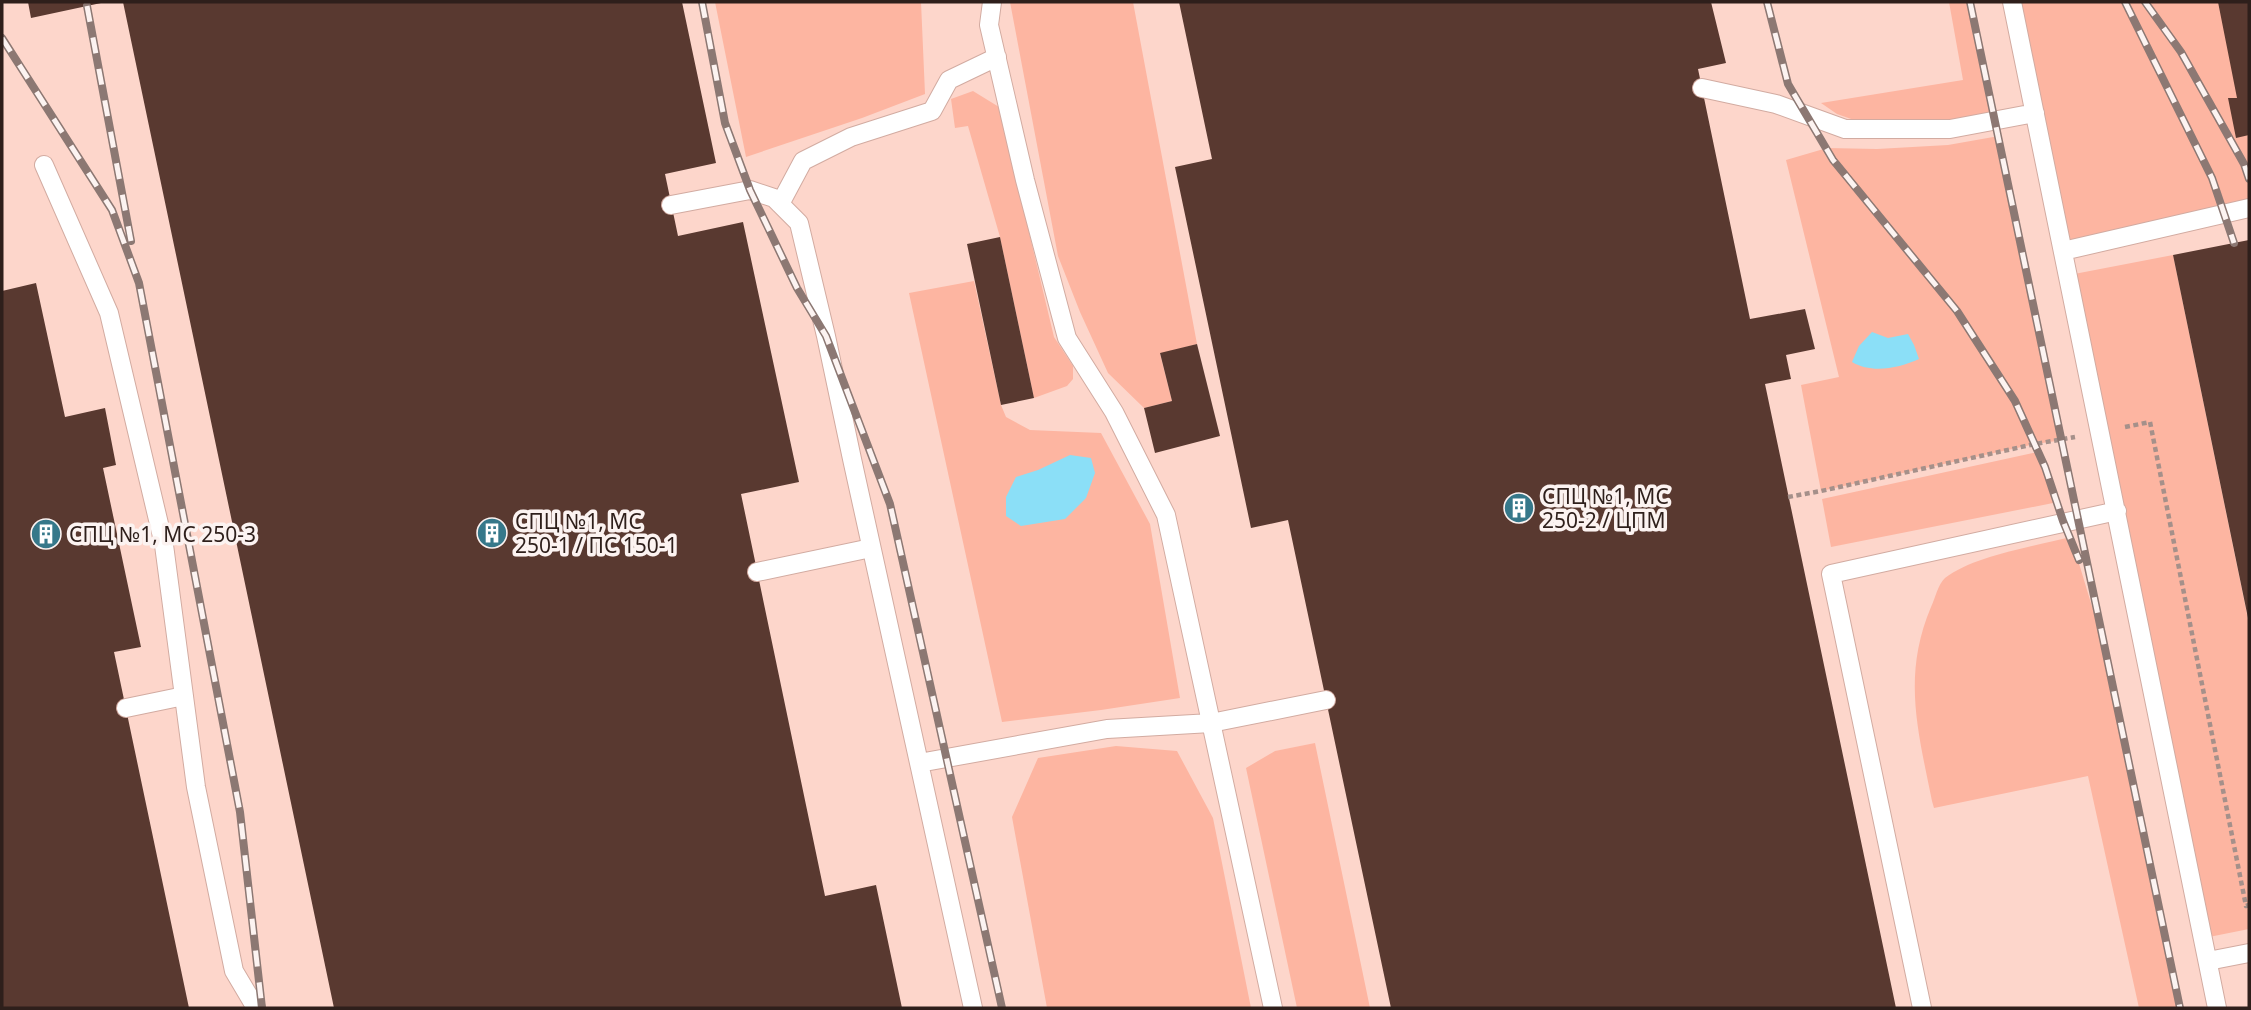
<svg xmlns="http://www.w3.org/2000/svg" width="2251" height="1010" viewBox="0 0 2251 1010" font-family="'Noto Sans',sans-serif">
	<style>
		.built { fill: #fdd6cb }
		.green { fill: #fdb5a1 }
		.water { fill: #8bdff7 }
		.building { fill: #593930 }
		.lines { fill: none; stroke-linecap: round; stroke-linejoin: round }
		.service-casing { stroke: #d2aba1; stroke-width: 20 }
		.path { stroke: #a5908a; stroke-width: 4.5; stroke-dasharray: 5 3.5; stroke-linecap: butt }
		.service { stroke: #fff; stroke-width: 18 }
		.rail-casing { stroke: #8c7873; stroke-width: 8 }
		.rail { stroke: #fcf3f1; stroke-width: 5; stroke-dasharray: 16; stroke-linecap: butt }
		.labels { text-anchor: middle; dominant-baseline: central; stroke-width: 7; stroke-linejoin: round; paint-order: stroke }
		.poi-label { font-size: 21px; fill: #2e1f1b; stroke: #fcf3f1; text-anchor: start }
	</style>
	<rect width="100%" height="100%" fill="#fbe2db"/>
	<path class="built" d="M2,2H2249V1008H2Z"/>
	<path class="green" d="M715,2H921L925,94L862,118L746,157Z
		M1010,2H1133L1197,344L1160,354L1172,401L1144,408L1108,373L1080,312L1058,256Z
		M1949,2H1970L1994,116L1950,123L1854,120L1837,114L1821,103L1963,80Z
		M2012,2H2249V208L2063,251Z
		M973,91L999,107L1054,337L1073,366V379L1067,386L1034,398L1000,237L968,126L955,128L951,99Z
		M1999,136L2063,440L2035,444L1821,491L1801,385L1839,377L1786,160L1827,148L1877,149L1948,145Z
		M2173,255L2249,624V929L2204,938L2069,275Z
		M974,281L1001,405L1006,417L1030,430L1101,433L1150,524L1180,698L1101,710L1002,722L909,293Z
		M2038,452L2058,502L1831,547L1822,499Z
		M2071,537L2109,663L2180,1008H2139L2088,776L1934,808L1932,801C1918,731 1902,676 1931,607C1935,599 1938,584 1945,578C1973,556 2035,546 2071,537Z
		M1315,743L1370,1008H1297L1246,768L1275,751Z
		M1116,746L1177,751L1213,818L1251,1008H1047L1012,817L1038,758Z"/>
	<path class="water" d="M1872,332L1888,338L1908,334L1914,345L1919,359C1899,368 1872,374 1852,362L1859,346Z
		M1070,455L1091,458L1095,473L1086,498L1065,519L1021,526L1006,516V497L1016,477L1038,470Z"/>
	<path class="building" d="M28,2H101V3L31,18Z
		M123,2H682L716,163L665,174L678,236L743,222L799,482L741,494L825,896L876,885L902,1008H334Z
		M1179,2H1711L1726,63L1698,69L1750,319L1805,309L1815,349L1786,355L1791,379L1765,384L1896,1008H1391L1288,520L1251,528L1175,167L1212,159Z
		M2218,2H2249V135L2236,138L2228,98H2237Z
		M1000,237L1034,398L1001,405L967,244Z
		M2249,240V618H2248L2173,255Z
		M36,283L65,417L105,408L116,465L103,468L141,647L114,652L189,1008H2V291Z
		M1197,344L1220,436L1155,453L1144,408L1172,401L1160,353Z"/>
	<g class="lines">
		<g class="service-casing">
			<path id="service" d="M992,2L989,25L1025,180L1067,338L1114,412L1166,515L1273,1008
				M2012,2L2217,1008
				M1702,88L1776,104L1845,129H1950L2035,113
				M44,165L109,313L164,545L196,787L234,971L256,1008
				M780,204L803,161L851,137L932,111L949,80L997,57
				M671,205L750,190L774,198L799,223L826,336L852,459L973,1008
				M2063,251L2249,208
				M757,572L871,548
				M126,708L184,696
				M919,763L1107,729L1211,723L1326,700
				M2208,961L2249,953
				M1922,1008L1831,574L2117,511"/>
		</g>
		<path class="path" d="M2125,427L2150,422L2246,906L2249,905
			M1788,497L1821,491L2035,444L2075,437"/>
		<use href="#service" class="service"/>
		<g class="rail-casing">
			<path id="rail" d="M702,2L725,123L750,190L797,288L826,336L890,504L1002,1008
				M1767,2L1788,84L1833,160L1957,311L2015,401L2045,467L2063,521L2079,560
				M1970,2L2180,1008
				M2125,2L2212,178L2234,243
				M2145,2L2181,52L2244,164L2249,179
				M87,6L131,241
				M2,38L112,210L139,283L240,812L262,1008"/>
		</g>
		<use href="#rail" class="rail"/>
	</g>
	<defs>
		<g id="building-disc" transform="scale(1.575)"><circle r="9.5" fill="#36788a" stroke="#fcf3f1"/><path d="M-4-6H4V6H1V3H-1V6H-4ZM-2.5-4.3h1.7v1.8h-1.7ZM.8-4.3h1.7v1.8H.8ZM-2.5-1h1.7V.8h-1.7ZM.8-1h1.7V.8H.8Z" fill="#fff"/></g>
	</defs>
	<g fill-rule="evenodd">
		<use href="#building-disc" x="1519" y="508"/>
		<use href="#building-disc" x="492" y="533"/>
		<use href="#building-disc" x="46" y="534"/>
	</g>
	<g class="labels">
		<g class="poi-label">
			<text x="1542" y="496">СПЦ №1, МС<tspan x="1542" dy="24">250-2 / ЦПМ</tspan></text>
			<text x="515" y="521">СПЦ №1, МС<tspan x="515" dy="24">250-1 / ПС 150-1</tspan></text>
			<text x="69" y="534">СПЦ №1, МС 250-3</text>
		</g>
	</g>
	<rect width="2251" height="1010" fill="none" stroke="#2e1f1b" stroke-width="7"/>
</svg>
